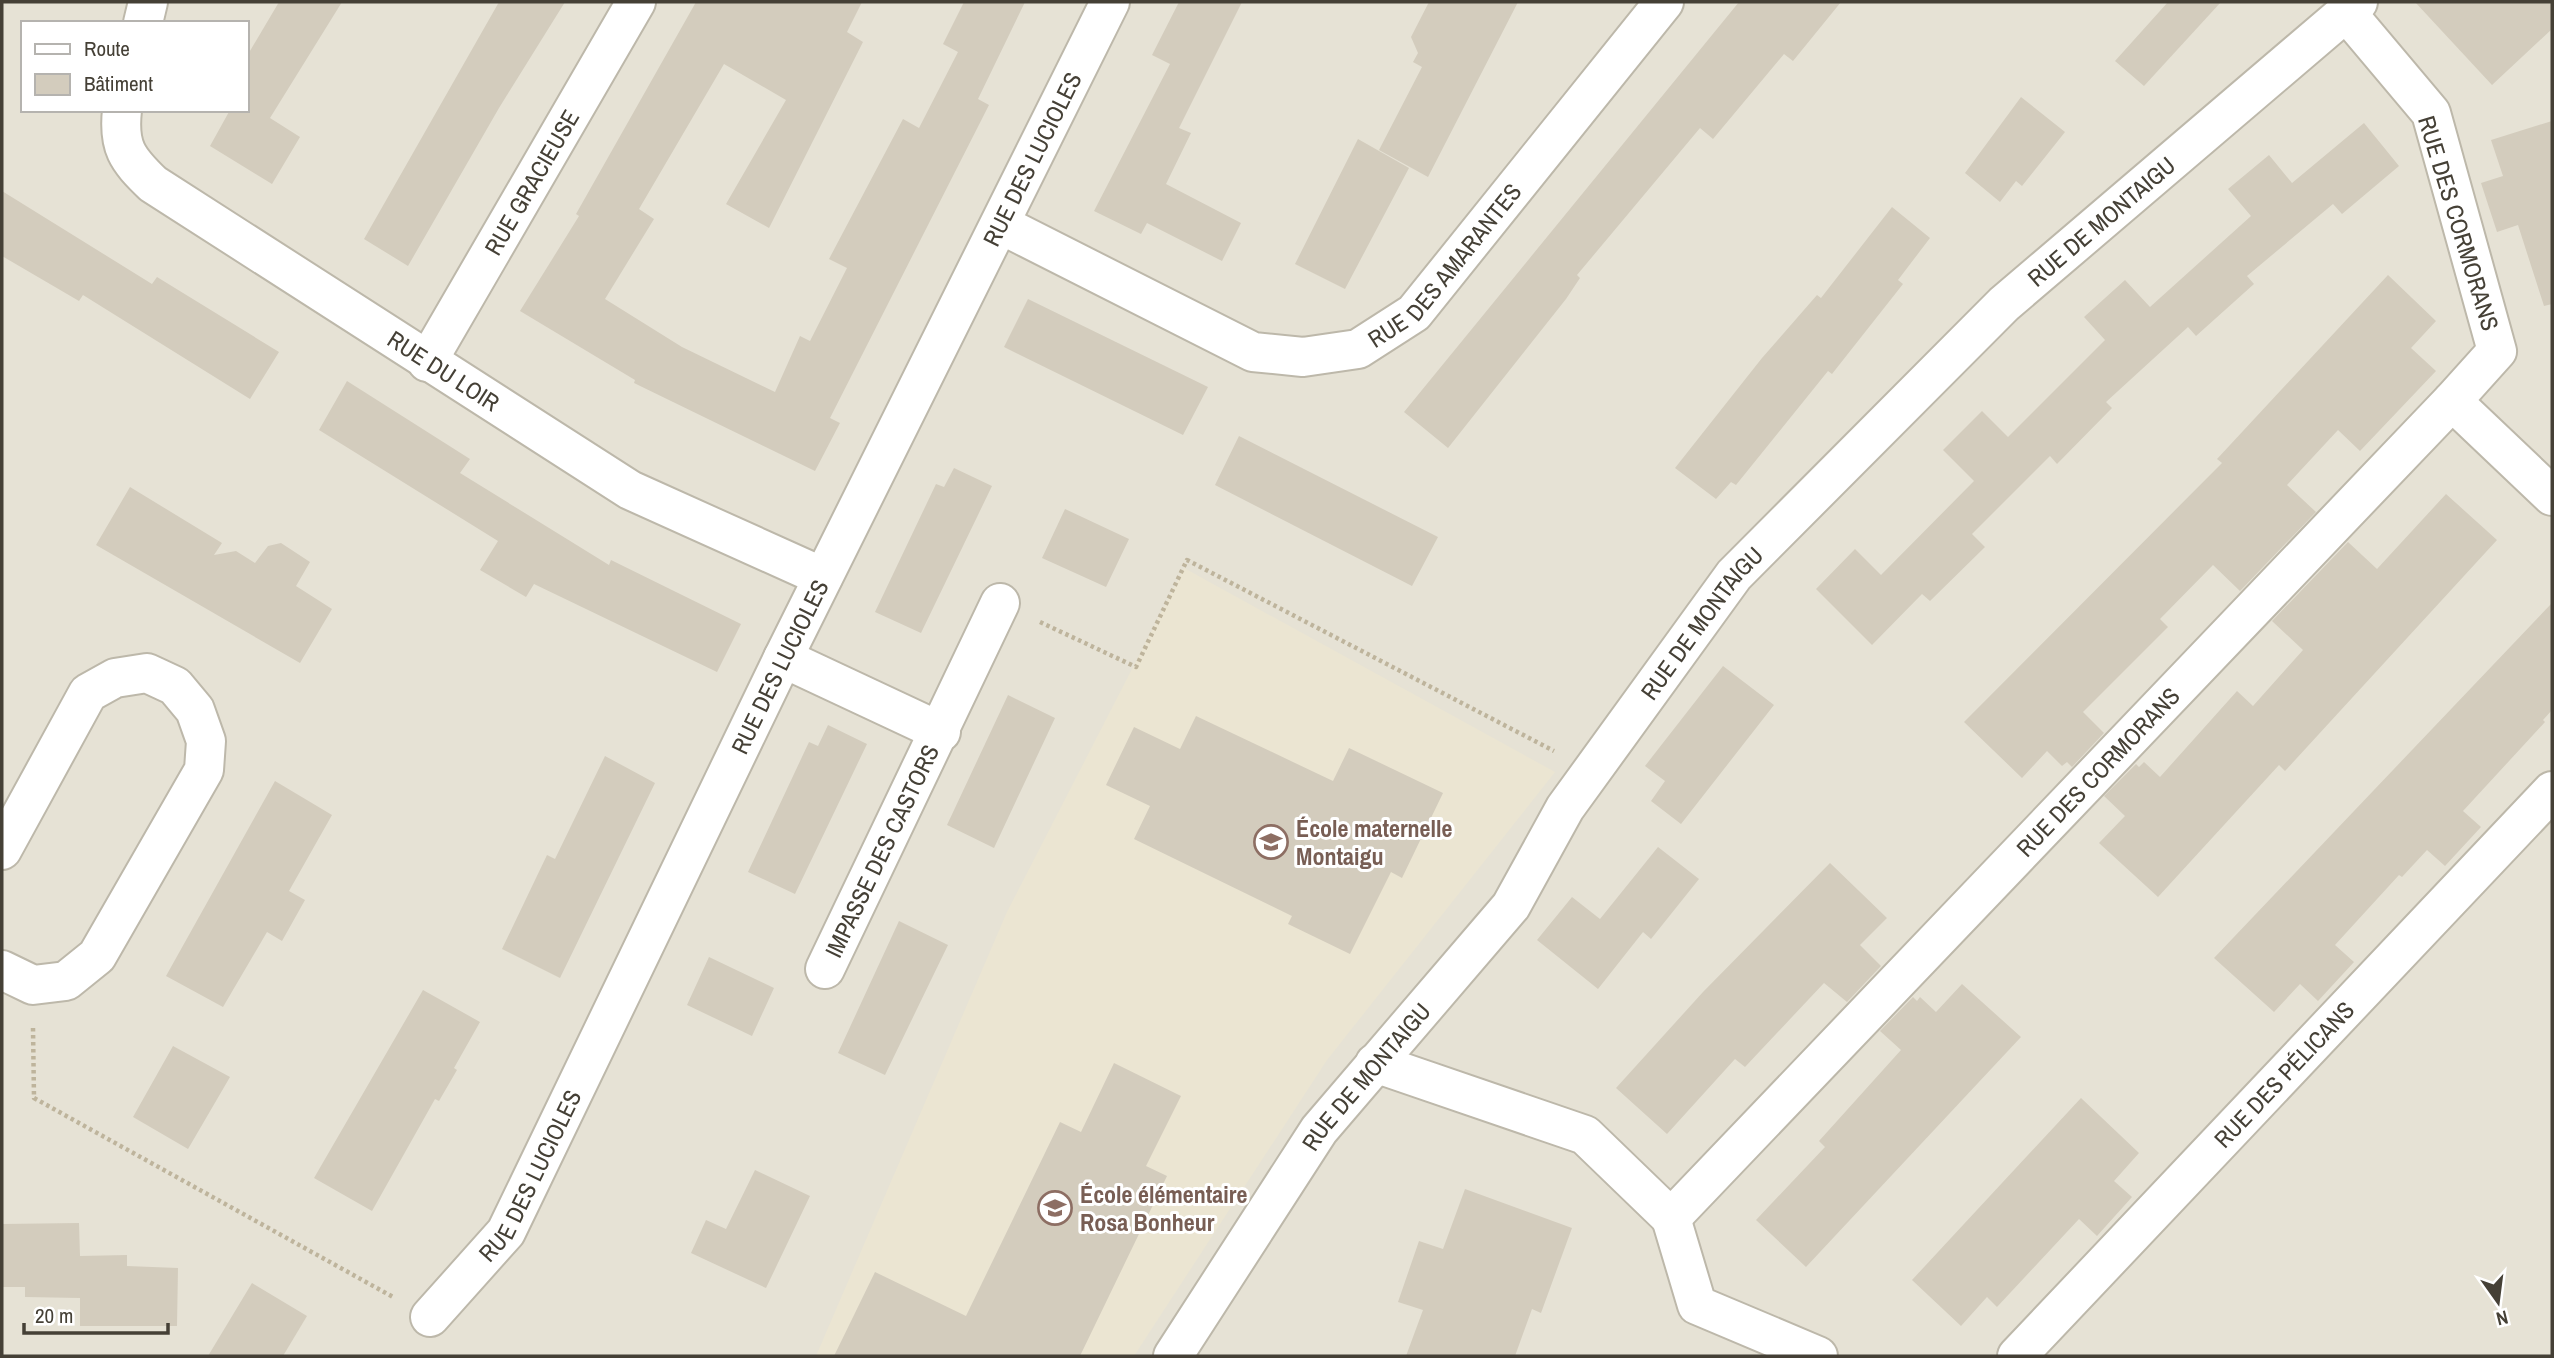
<svg xmlns="http://www.w3.org/2000/svg" width="2554" height="1358" viewBox="0 0 2554 1358" font-family="'Archivo Narrow',sans-serif">
	<style>
		.residential { fill: #e6e2d5; fill-rule: evenodd }
		.education { fill: #ebe5d2 }
		.building { fill: #d3ccbd }
		.lines { fill: none; stroke-linecap: round; stroke-linejoin: round }
		.minor-casing { stroke: #bdb8aa; stroke-width: 42 }
		.path { stroke: #beb49c; stroke-width: 4.5; stroke-dasharray: 3.5 3.5; stroke-linecap: butt }
		.minor { stroke: #fff; stroke-width: 38 }
		.labels { text-anchor: middle; dominant-baseline: central; stroke-width: 6; stroke-linejoin: round; paint-order: stroke }
		.street-label { font-size: 24px; fill: #454036; stroke: #fff }
		.education-label { font-size: 24px; font-weight: bold; fill: #785e54; stroke: #fff; text-anchor: start }
	</style>
	<rect width="100%" height="100%" fill="#f2f0e7"/>
	<path class="residential" d="M2,2H2552V1356H2ZM23,23H247V110H23Z"/>
	<path class="education" d="M1184,568L1555,772L1327,1060L1134,1356H816L1007,912Z"/>
	<path class="building" d="M279,2H342L270,118L300,137L272,184L210,146L230,110H247V56Z
		M499,2H565L499,108L408,266L364,239Z
		M696,2H862L847,32L863,42L769,228L726,204L786,100L724,64L639,209L654,219L605,299L682,347L775,392L800,336L810,341L847,268L829,259L903,119L919,128L958,52L943,44L964,2H1025L978,99L989,105L830,418L840,423L815,471L634,383L635,380L520,311L579,216L576,214Z
		M1179,2H1242L1179,128L1191,133L1166,184L1241,223L1222,261L1147,223L1141,234L1094,211L1170,64L1152,55Z
		M1429,2H1518L1428,177L1379,150L1422,67L1413,62L1418,53L1411,37Z
		M1739,2H1841L1793,61L1784,54L1713,139L1700,128L1577,275L1580,278L1566,299L1448,448L1404,412Z
		M2168,2H2221L2144,86L2115,61Z
		M2415,2H2552V29L2492,85Z
		M2021,97L2065,132L2022,186L2016,181L2000,202L1965,173Z
		M2552,121V304L2544,306L2518,225L2497,232L2481,183L2503,176L2491,140Z
		M2364,123L2399,166L2342,214L2333,204L2247,276L2254,284L2196,336L2188,327L2106,402L2112,408L2057,464L2050,456L1972,534L1985,547L1930,601L1922,594L1872,645L1816,589L1855,549L1881,575L1974,481L1943,450L1982,411L2008,437L2105,340L2084,317L2125,280L2150,307L2251,216L2228,189L2269,155L2292,183Z
		M1358,139L1409,168L1345,289L1295,264Z
		M2,191L152,284L157,277L279,352L250,399L83,295L79,301L2,256Z
		M1892,207L1930,238L1898,280L1903,284L1832,374L1828,371L1736,485L1731,482L1716,499L1675,468L1762,358L1817,295L1821,298Z
		M2388,275L2436,321L2411,348L2436,371L2360,451L2338,430L2287,485L2316,512L2240,591L2213,565L2160,619L2168,627L2083,712L2104,733L2072,767L2067,762L2062,766L2047,751L2022,778L1964,722L2222,463L2217,459Z
		M1028,299L1208,387L1183,435L1004,347Z
		M347,381L470,459L460,473L609,565L611,560L741,624L717,672L534,584L526,597L480,570L498,541L319,430Z
		M1239,436L1438,537L1412,586L1215,485Z
		M954,468L992,486L921,633L875,612L936,484L944,487Z
		M130,487L222,543L214,555L236,551L255,563L268,546L281,543L310,562L296,586L332,609L300,663L96,545Z
		M2446,494L2497,540L2285,771L2279,765L2158,897L2099,843L2125,816L2104,796L2136,764L2139,767L2144,762L2160,777L2237,691L2253,706L2303,650L2272,621L2348,542L2377,569Z
		M1065,509L1129,539L1106,587L1042,558Z
		M2552,603V710L2543,720L2545,722L2463,811L2481,827L2445,866L2427,850L2402,877L2399,875L2335,945L2354,962L2318,1001L2300,984L2274,1012L2214,958Z
		M1723,666L1774,705L1681,824L1651,801L1665,781L1645,766Z
		M1008,695L1055,718L994,848L947,825Z
		M1196,716L1333,781L1349,748L1443,793L1402,878L1391,872L1350,954L1288,924L1292,916L1134,839L1150,806L1106,785L1134,727L1180,749Z
		M828,725L867,744L795,894L748,872L809,742L818,746Z
		M605,756L655,783L560,978L502,949L547,855L555,859Z
		M275,781L332,815L289,891L305,900L282,941L267,932L223,1007L166,976Z
		M1658,847L1699,879L1651,939L1643,932L1598,989L1537,940L1572,897L1600,919Z
		M1830,863L1887,918L1860,945L1881,966L1847,1002L1824,983L1745,1067L1735,1059L1667,1134L1616,1088L1703,992Z
		M899,921L948,945L885,1075L838,1053Z
		M709,957L774,988L752,1036L687,1005Z
		M1962,984L2021,1037L1806,1267L1756,1220L1825,1147L1819,1141L1901,1050L1880,1031L1913,997L1917,1001L1920,997L1936,1012Z
		M423,990L480,1022L454,1068L457,1070L439,1101L435,1099L372,1211L314,1178Z
		M173,1046L230,1077L188,1149L133,1117Z
		M1114,1063L1181,1096L1146,1166L1167,1176L1080,1356H834L875,1272L966,1316L1060,1122L1081,1132Z
		M2081,1098L2139,1153L2114,1181L2132,1197L2097,1236L2079,1219L1997,1307L1987,1297L1961,1326L1912,1280Z
		M755,1170L810,1196L766,1288L691,1253L706,1220L726,1229Z
		M1465,1189L1572,1228L1541,1313L1532,1309L1515,1356H1406L1423,1310L1398,1302L1419,1241L1443,1249Z
		M79,1223L80,1256L127,1255V1266L178,1268L177,1326H80V1298L25,1297V1287H2V1224Z
		M252,1283L307,1316L283,1356H208Z"/>
	<g class="lines">
		<g class="minor-casing">
			<g id="minor">
				<path d="M143,23L148,2"/>
				<path id="s1" d="M122,110C118,147 127,159 153,184L630,490L823,577"/>
				<path id="s2" d="M1000,224L1253,352L1303,357L1358,349L1414,313L1664,2"/>
				<path id="s3" d="M427,362L636,2"/>
				<path d="M2452,401L2552,496"/>
				<path d="M783,658L941,732"/>
				<path d="M2,850L88,693L115,678L147,673L175,686L195,710L206,741L204,770L97,956L66,981L33,985L2,970"/>
				<path id="s4" d="M825,969L1000,603"/>
				<path id="s5" d="M1375,1063L1585,1135L1671,1218L2452,401L2497,351L2431,113L2346,12"/>
				<path d="M1671,1218L1697,1305L1818,1356"/>
				<path id="s6" d="M430,1317L506,1232L783,658L1110,2"/>
				<path id="s7" d="M1173,1356L1319,1130L1511,906L1565,808L1734,575L2004,304L2358,2"/>
				<path id="s8" d="M2017,1356L2552,791"/>
			</g>
		</g>
		<path class="path" d="M1040,622L1136,667L1187,560L1554,751
			M33,1028L34,1098L393,1297"/>
		<use href="#minor" class="minor"/>
	</g>
	<defs>
		<g id="school-ring" transform="scale(1.75)"><circle r="9.5" fill="#fff" stroke="#8d6e63" stroke-width="1.5"/><path d="M0-5L7-2L0 1L-7-2ZM-4 1L0 2.5L4 1V4Q0 6-4 4Z" fill="#8d6e63"/></g>
	</defs>
	<g fill-rule="evenodd">
		<use href="#school-ring" x="1271" y="842"/>
		<use href="#school-ring" x="1055" y="1208"/>
	</g>
	<g class="labels">
		<g class="street-label">
			<text stroke="none"><textPath href="#s6" startOffset="1309">RUE DES LUCIOLES</textPath></text>
			<text stroke="none"><textPath href="#s3" startOffset="208">RUE GRACIEUSE</textPath></text>
			<text stroke="none"><textPath href="#s7" startOffset="1474">RUE DE MONTAIGU</textPath></text>
			<text transform="translate(2459 223) rotate(73)">RUE DES CORMORANS</text>
			<text stroke="none"><textPath href="#s2" startOffset="511">RUE DES AMARANTES</textPath></text>
			<text stroke="none"><textPath href="#s1" startOffset="430">RUE DU LOIR</textPath></text>
			<text stroke="none"><textPath href="#s7" startOffset="906">RUE DE MONTAIGU</textPath></text>
			<text stroke="none"><textPath href="#s6" startOffset="742">RUE DES LUCIOLES</textPath></text>
			<text stroke="none"><textPath href="#s5" startOffset="959">RUE DES CORMORANS</textPath></text>
			<text stroke="none"><textPath href="#s4" startOffset="131">IMPASSE DES CASTORS</textPath></text>
			<text stroke="none"><textPath href="#s8" startOffset="388">RUE DES PÉLICANS</textPath></text>
			<text stroke="none"><textPath href="#s7" startOffset="340">RUE DE MONTAIGU</textPath></text>
			<text stroke="none"><textPath href="#s6" startOffset="175">RUE DES LUCIOLES</textPath></text>
		</g>
		<g class="education-label">
			<text x="1296" y="828">École maternelle<tspan x="1296" dy="28">Montaigu</tspan></text>
			<text x="1080" y="1194">École élémentaire<tspan x="1080" dy="28">Rosa Bonheur</tspan></text>
		</g>
	</g>
	<rect width="2554" height="1358" fill="none" stroke="#454036" stroke-width="7"/>
	<rect x="21" y="21" width="228" height="91" fill="#ffffff" stroke="#b5b3af" stroke-width="2"/>
	<rect x="35" y="44" width="35" height="10" fill="#ffffff" stroke="#b5b3af" stroke-width="2"/>
	<text x="84" y="56" font-size="21" fill="#454036">Route</text>
	<rect x="35" y="74" width="35" height="21" fill="#d3ccbd" stroke="#b5b3af" stroke-width="2"/>
	<text x="84" y="91" font-size="21" fill="#454036">Bâtiment</text>
	<g transform="translate(2498 1302) rotate(166)" stroke="#ffffff" stroke-width="5" paint-order="stroke">
	<path d="M0-5L12 26L0 18L-12 26Z" fill="#454036"/>
	<text y="-10" font-size="19" font-weight="bold" text-anchor="middle" fill="#454036">N</text>
	</g>
	<path d="M24 1323v10h144v-10" fill="none" stroke="#454036" stroke-width="3.5"/>
	<text x="35" y="1323" font-size="21" fill="#454036" stroke="#ffffff" stroke-width="5" paint-order="stroke">20 m</text>
</svg>
